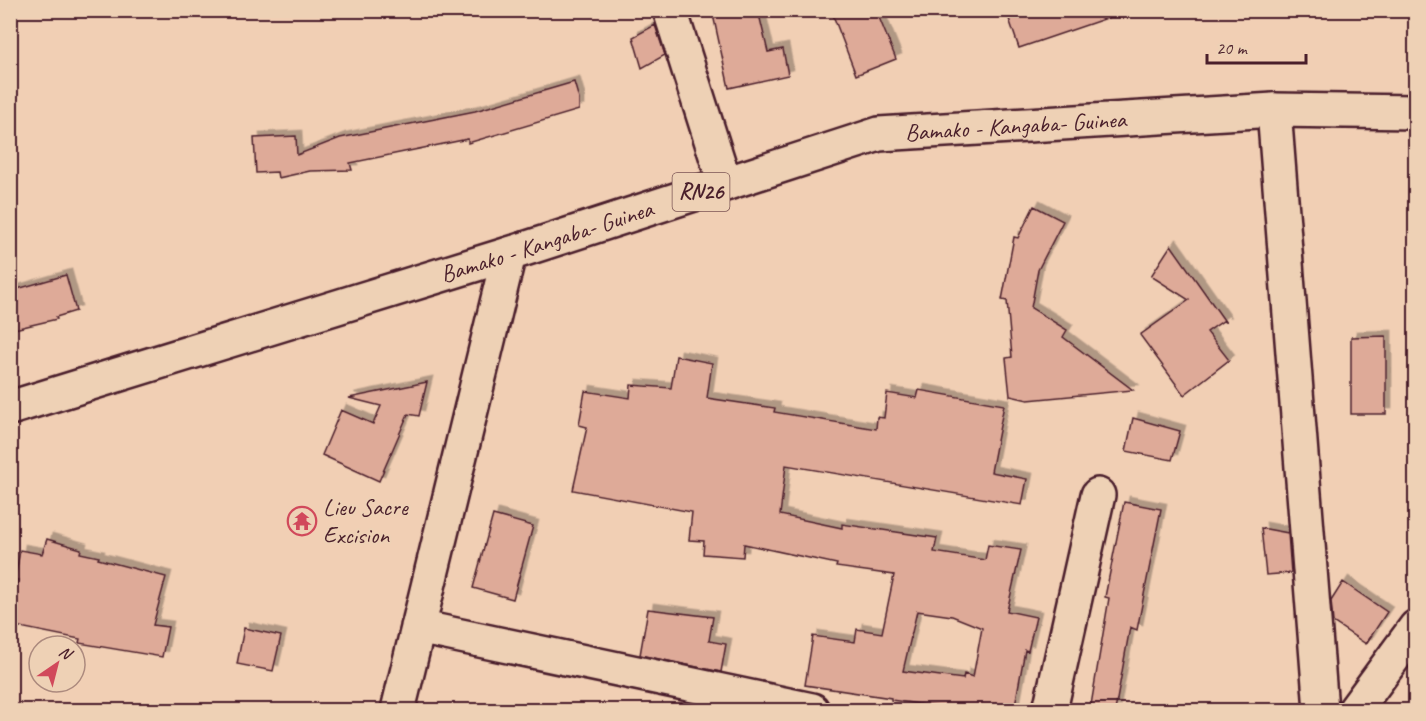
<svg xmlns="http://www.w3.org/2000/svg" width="1426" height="721" viewBox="0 0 1426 721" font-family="Caveat,sans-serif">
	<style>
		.building { fill: #deaa98; stroke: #4a1f2b; stroke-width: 1.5; fill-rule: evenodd; filter: url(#shadow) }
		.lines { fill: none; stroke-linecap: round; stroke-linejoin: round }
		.minor-casing { stroke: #4a1f2b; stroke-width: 38 }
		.primary-casing { stroke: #4a1f2b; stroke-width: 38 }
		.minor { stroke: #eed1b5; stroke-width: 33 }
		.primary { stroke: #eed1b5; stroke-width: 33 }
		.labels { text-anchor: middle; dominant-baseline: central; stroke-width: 4.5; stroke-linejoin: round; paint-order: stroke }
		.shield { fill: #eed1b5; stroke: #7b5454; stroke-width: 1.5 }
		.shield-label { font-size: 22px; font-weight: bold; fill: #4a1f2b }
		.street-label { font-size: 24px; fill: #4a1f2b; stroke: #eed1b5 }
		.poi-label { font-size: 24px; fill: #4a1f2b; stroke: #eed1b5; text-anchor: start }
	</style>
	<defs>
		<filter id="shadow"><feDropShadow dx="5.5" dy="-5.5" stdDeviation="0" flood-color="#0004"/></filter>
	</defs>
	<rect width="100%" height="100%" fill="#f1cfb4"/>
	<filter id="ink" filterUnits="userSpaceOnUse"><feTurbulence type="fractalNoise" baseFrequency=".0167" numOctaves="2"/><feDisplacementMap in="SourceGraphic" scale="12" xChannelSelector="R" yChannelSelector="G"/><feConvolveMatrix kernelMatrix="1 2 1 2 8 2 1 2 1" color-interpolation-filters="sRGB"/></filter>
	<g filter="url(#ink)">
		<path class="building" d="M712,10H758L768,52L783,49L788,75L729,88Z
			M831,10H876L896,59L856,75Z
			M1006,10H1115L1116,15L1019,48Z
			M655,25L665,55L642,68L633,37Z
			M574,82L579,99V110L468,143V139L350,163L352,170L310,171L278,178L277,172L256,173L254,138L296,136L297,155L340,138L475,111Z
			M1034,206L1063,221L1038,270L1031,308L1067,330L1063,337L1133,390L1028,400L1010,396L1006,358L1012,357L1007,301L1002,300L1014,237L1018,238Z
			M1171,245L1226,323L1223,321L1207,332L1229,360L1184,395L1140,335L1189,300L1151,276Z
			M66,275L76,311L56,317L57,319L10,330V291Z
			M1386,336V414H1351V337Z
			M676,356L712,363L707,398L775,408L774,412L876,429L877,417L884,418L887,393L917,398L919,390L1004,405L991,472L1027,479L1022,505L786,465L780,515L842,528V524L937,538L934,552L985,560L988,545L1021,550L1007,611L1036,617L1028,651L1025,650L1014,711H968L891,700V698L805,685L813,636L855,642L857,629L882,633L894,575L836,567L837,564L744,544L743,557L703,554L704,541L689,540L692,512L573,490L587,427L579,425L585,391L630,398L631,385L671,388ZM917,611L952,616L982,628L973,677L964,674L963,679L903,671Z
			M427,382L419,416L408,414L379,481L322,455L341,410L373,424L381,406L349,398Z
			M1133,418L1180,431L1172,460L1126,451Z
			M1124,502L1161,509L1137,630L1130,627L1115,711H1090L1109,598L1105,597Z
			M493,515L533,526L513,599L473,588Z
			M1261,528L1288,533L1291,573L1266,575Z
			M47,539L81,549L80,553L99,557L98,559L166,577L153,625L168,627L162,657L79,643L80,639L10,625V615L18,580L15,579L20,550L42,554Z
			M1343,582L1387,612L1366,644L1333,622L1331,601Z
			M648,609L713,617L709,641L726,644L721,672L640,655Z
			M244,628L281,636L273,671L237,664Z"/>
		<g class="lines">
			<g class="minor-casing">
				<path id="minor" d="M670,10L725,184
					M1274,110L1321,710
					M418,627L812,710
					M398,710L509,254
					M1050,710L1098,495
					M1355,710L1416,627"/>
			</g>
			<g class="primary-casing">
				<g id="primary">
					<path id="s1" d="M10,408L509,254L879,134L1274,110L1416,112"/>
				</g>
			</g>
			<use href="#minor" class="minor"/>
			<use href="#primary" class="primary"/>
		</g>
	</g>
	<defs>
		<g id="temple-ring" transform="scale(1.5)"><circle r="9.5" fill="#eed1b5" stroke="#d1495b" stroke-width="1.5"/><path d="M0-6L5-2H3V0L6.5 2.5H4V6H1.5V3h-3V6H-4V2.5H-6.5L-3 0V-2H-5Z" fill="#d1495b"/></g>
	</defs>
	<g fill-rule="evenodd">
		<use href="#temple-ring" x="302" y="521"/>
	</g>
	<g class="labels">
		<rect class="shield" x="672.5" y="173" width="57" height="38" rx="4.5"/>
		<g class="shield-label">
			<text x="701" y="192">RN26</text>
		</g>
		<g class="street-label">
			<text stroke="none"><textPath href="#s1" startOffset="1048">Bamako - Kangaba- Guinea</textPath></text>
			<text stroke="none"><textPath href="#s1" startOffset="562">Bamako - Kangaba- Guinea</textPath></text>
		</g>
		<g class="poi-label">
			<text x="323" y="507">Lieu Sacre<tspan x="323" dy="28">Excision</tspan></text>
		</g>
	</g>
	<rect width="1426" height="721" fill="none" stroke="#eed1b5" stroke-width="36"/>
	<rect x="18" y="18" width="1390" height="685" fill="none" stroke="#4a1f2b" stroke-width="2" filter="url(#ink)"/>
	<g transform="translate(57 664) rotate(35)"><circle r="28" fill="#eed1b5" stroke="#ac8a7e" stroke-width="1.5"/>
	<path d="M0-4.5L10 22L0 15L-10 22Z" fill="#d1495b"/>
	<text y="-9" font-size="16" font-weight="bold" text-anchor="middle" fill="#4a1f2b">N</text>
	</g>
	<path d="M1207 54v9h99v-9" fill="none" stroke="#4a1f2b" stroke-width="3"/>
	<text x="1216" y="54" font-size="18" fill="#4a1f2b" stroke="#eed1b5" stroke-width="4.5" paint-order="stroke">20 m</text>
</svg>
